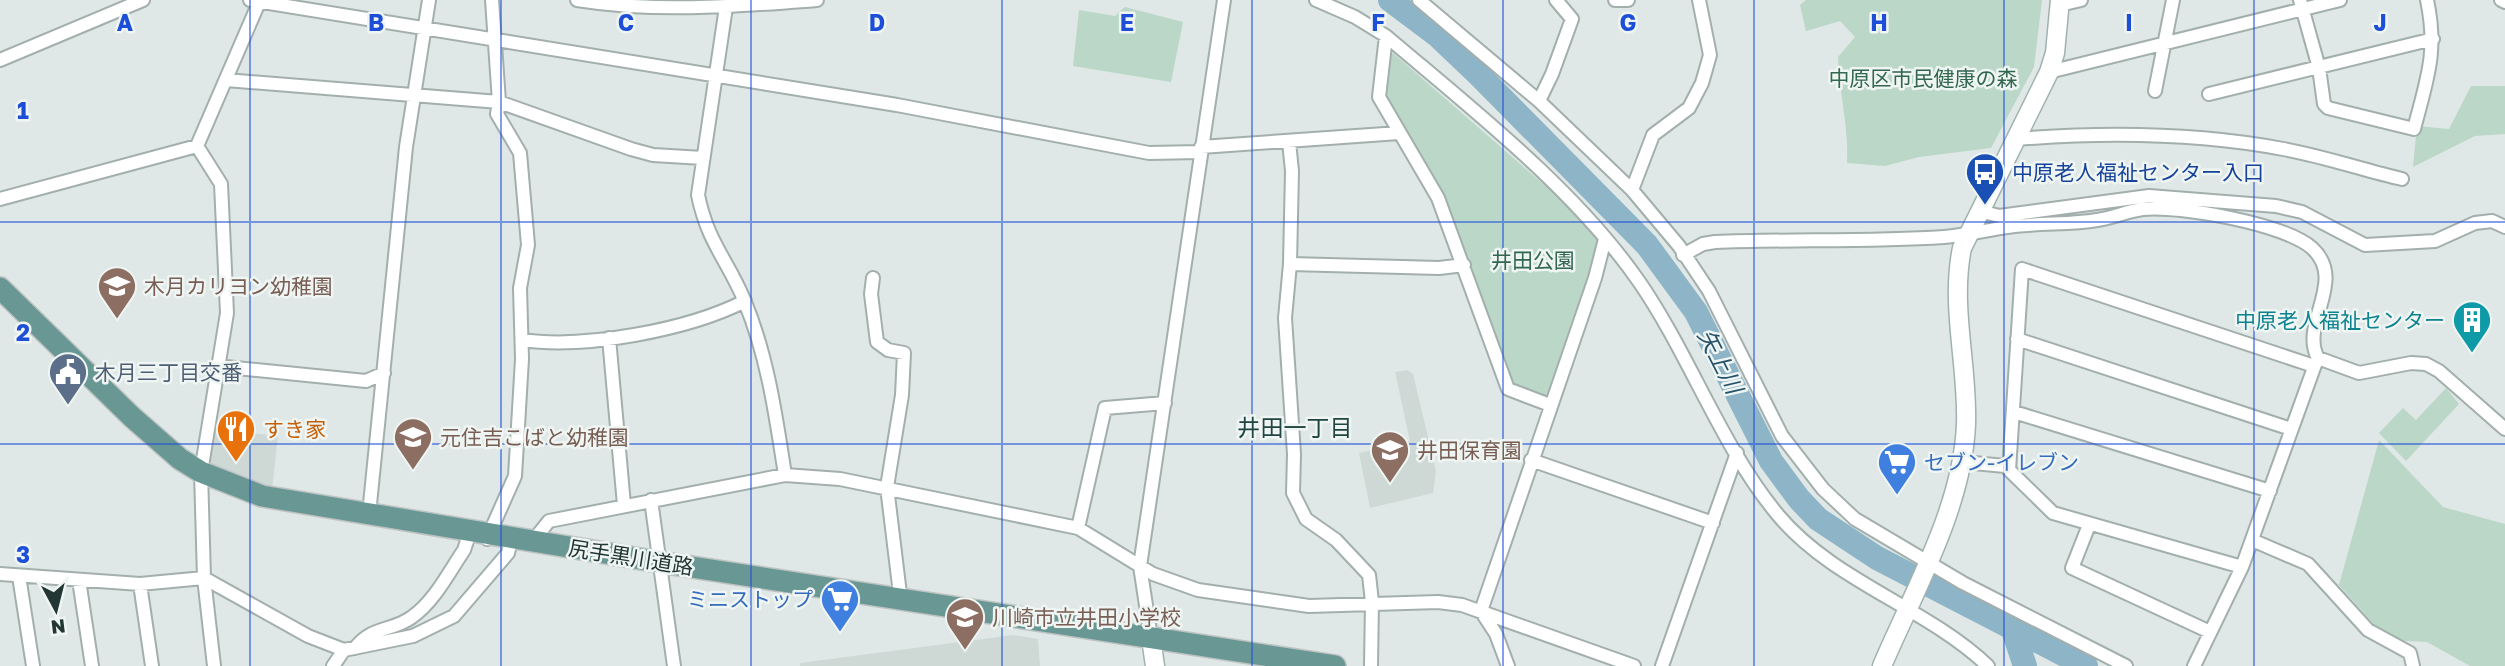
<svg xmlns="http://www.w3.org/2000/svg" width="2505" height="666" viewBox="0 0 2505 666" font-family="'Golos Text','Noto Sans JP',sans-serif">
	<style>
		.built { fill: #ced8d5 }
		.green { fill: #bad7c7 }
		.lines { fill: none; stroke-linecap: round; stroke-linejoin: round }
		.river { stroke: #8db4c7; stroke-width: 24 }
		.street-casing { stroke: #a3afad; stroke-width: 16 }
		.secondary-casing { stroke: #a0b2af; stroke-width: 21 }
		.primary-casing { stroke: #bdc3c2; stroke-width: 24 }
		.street { stroke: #fff; stroke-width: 12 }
		.secondary { stroke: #fff; stroke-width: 18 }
		.primary { stroke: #699894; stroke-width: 21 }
		.grid { fill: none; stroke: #1d4ed8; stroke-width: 2; stroke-opacity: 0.55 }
		.labels { text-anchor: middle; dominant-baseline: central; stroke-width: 5; stroke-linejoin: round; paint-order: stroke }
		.park-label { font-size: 21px; fill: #326750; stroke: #eff5f3 }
		.transit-label { font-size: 21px; fill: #164399; stroke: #eff5f3; text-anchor: start }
		.education-label { font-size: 21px; fill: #785e54; stroke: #eff5f3; text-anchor: start }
		.culture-label { font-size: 21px; fill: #0d838f; stroke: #eff5f3; text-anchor: end }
		.service-label { font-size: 21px; fill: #4e5e75; stroke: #eff5f3; text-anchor: start }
		.food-label { font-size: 21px; fill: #c56008; stroke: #eff5f3; text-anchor: start }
		.shop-label { font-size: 21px; fill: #366cbe; stroke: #eff5f3; text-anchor: start }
		.street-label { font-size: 21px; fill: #223634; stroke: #eff5f3 }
		.water-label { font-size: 23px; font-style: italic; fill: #255269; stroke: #eff5f3 }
		.neighbourhood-label { font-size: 23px; fill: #214542; stroke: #eff5f3 }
		.grid-label { font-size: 23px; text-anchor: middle; font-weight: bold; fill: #1d4ed8; stroke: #eff5f3; stroke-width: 5; stroke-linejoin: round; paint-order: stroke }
	</style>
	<rect width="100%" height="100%" fill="#dfe8e6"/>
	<path class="built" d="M1407,370L1413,374L1436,471L1433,493L1370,508L1359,453L1410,441L1395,372Z
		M211,428L278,436L272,490L207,464Z
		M1013,635L1038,639L1040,666H800V663Z"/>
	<path class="green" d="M1806,0H2042L2034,67L1991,148L1919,157L1885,166L1847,163C1849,127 1839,93 1838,57L1855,37L1840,21L1806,31L1800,5Z
		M1125,7L1183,22L1171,82L1073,66L1079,10L1115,16Z
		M1393,53L1557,196L1601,243L1550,394L1545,398L1512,385L1443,197L1385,97L1388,57Z
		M2471,86H2505V134L2475,136L2413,167L2417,126L2449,129Z
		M2446,388L2459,404L2406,461L2379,433L2403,408L2416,420Z
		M2379,440L2443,507L2505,524V666H2470L2427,642L2388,640L2339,585Z"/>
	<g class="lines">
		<path class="river" d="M1390,0L1438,36L1479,75L1647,245L1696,312L1771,461L1799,499L1818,519L1877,558L2086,666
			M2013,630L2025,666"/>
		<g class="street-casing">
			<path id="street" d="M250,0L897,105L1149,153L1200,152
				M577,0C658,13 737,6 817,0
				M1316,0L1355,17L1386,36C1472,109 1576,190 1640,283C1690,356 1722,448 1778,515C1834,582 1926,607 1988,666
				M1419,0L1539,101L1632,190L1679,246L1709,291L1782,436L1823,489L1855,519L1963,583L2126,666
				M1615,0H1628
				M2300,0L2319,68L2324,104L2328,108L2414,129C2427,79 2438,52 2427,0
				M2501,0L2505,2
				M2060,5L2081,0
				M726,7L698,195C708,244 728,260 745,302C768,358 776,417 785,475
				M1386,36L1379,97L1438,198L1508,389L1550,405
				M0,60L143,0
				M2049,72L2340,0
				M226,80L499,102L631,149L653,155L703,158
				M2155,91L2173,0
				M2209,94L2433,39
				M1539,101L1552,74L1572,19L1556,0
				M2017,139C2105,132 2197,133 2283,149C2323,156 2363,170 2402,179
				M1289,142L1292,171L1290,264L1285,318L1294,454L1293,493L1306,519L1336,540L1369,575L1372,602L1371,666
				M197,146L260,0
				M1201,147L1399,133
				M1632,190L1653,135L1689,108L1702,83L1710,55L1699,0
				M0,199L197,146L221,184L227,313L201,472L204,578L214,666
				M1980,211L1999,216L2149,196L2276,206L2302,212L2365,245L2435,241L2475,223L2492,221L2505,227
				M1683,255L1703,244L1715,242C1791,239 1868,242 1944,237C1972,235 2000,226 2028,225C2051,223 2074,224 2097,220C2113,218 2127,211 2143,209C2179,205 2285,224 2312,248C2348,281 2299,324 2318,358L2359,373L2411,363L2426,364L2439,371L2505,429
				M1290,264L1439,268L1464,265
				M873,278L871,294L877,342L888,350L904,353L902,395L887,487L901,602
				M609,338L624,505
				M2017,339L2291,429
				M522,340C585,349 688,330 745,301
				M216,366L366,381L384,373
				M2014,412L2270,491
				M1531,460L1713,523
				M1963,462L2005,466L2053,513L2242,567
				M2009,470L2022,269L2314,366
				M651,500L674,666
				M369,514L406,147L429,0
				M2089,525L2072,568L2210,632
				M1078,528L1105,408L1165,403
				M487,539L515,476L522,359L520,288L528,245L520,153L497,114L499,102L492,0
				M2252,540L2308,564L2368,630L2410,653L2413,666
				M533,541L549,521L785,475L840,479L1078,528L1153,574L1198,590L1309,606L1438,602L1462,605L1634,666
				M0,574L140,584L204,578L308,636L344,650L413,636L454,616L508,553L510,545
				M19,576L33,666
				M79,580L92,666
				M140,584L152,666
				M1481,611L1595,278L1605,239
				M1481,611L1496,634L1508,666
				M1151,638L1140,566L1224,0
				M355,648C373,625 392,632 412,617C434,602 449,572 464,550L468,538
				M333,666L344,650
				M1662,666L1737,453
				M2194,666L2242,567L2316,362"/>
		</g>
		<g class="secondary-casing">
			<path id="secondary" d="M1151,638L1155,666
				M1882,666C1914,591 1963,506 1966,424C1968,365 1950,306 1962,248L2049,72L2055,53L2060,0"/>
		</g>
		<g class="primary-casing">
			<path id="primary" d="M0,288L132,417L180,459L201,472L262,496L659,562L1335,666"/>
		</g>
		<use href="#street" class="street"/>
		<use href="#secondary" class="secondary"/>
		<use href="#primary" class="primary"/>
	</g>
	<path class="grid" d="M250,0V666M501,0V666M751,0V666M1002,0V666M1252,0V666M1503,0V666M1754,0V666M2004,0V666M2254,0V666M0,222H2505M0,444H2505"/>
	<defs>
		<g id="bus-pin" transform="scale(2.0125)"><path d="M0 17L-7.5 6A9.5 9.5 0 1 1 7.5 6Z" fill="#1a4fb4" stroke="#eff5f3"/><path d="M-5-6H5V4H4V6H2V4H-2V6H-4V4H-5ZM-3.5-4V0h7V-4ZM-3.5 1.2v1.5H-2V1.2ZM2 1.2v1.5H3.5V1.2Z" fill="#fff"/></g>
		<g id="school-pin" transform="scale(2.0125)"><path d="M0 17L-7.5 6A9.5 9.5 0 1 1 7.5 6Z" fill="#8d6e63" stroke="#eff5f3"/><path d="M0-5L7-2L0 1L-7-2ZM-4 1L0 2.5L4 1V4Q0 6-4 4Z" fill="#fff"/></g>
		<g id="building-pin" transform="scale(2.0125)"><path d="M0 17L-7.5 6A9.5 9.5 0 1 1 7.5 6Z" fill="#0f9aa8" stroke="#eff5f3"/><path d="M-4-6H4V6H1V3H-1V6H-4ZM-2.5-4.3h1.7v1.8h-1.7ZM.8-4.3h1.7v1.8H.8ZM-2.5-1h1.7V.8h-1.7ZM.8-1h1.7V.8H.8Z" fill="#fff"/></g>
		<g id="civic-pin" transform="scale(2.0125)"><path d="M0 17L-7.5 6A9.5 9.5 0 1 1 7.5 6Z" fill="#5c6f8a" stroke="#eff5f3"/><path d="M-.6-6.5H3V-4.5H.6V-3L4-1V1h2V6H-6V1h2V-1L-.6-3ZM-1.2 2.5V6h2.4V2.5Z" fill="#fff"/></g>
		<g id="restaurant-pin" transform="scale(2.0125)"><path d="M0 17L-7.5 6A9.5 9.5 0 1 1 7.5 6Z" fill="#e8710a" stroke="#eff5f3"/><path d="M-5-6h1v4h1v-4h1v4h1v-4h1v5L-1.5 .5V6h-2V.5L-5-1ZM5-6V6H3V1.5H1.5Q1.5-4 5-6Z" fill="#fff"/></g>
		<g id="supermarket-pin" transform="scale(2.0125)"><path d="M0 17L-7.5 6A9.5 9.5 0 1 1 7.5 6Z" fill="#3f7fe0" stroke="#eff5f3"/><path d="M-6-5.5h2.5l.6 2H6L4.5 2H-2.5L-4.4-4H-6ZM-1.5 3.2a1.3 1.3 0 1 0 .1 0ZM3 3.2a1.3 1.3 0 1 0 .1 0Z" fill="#fff"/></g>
	</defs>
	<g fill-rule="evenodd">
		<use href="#bus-pin" x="1985" y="172"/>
		<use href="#school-pin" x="117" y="286"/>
		<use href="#building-pin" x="2472" y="320"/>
		<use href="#civic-pin" x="68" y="372"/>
		<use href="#restaurant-pin" x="236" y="429"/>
		<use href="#school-pin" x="413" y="437"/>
		<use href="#school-pin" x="1390" y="450"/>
		<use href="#supermarket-pin" x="1897" y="462"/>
		<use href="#supermarket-pin" x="840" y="599"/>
		<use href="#school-pin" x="965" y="617"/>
	</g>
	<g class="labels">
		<g class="park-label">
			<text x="1923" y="78">中原区市民健康の森</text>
			<text x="1533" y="260">井田公園</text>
		</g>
		<g class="transit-label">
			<text x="2012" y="172">中原老人福祉センター入口</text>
		</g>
		<g class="education-label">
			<text x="144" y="286">木月カリヨン幼稚園</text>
			<text x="440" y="437">元住吉こばと幼稚園</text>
			<text x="1417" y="450">井田保育園</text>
			<text x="992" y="617">川崎市立井田小学校</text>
		</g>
		<g class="culture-label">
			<text x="2445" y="320">中原老人福祉センター</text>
		</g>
		<g class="service-label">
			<text x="95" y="372">木月三丁目交番</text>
		</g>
		<g class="food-label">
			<text x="263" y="429">すき家</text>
		</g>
		<g class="shop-label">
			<text x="1924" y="462">セブン-イレブン</text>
			<text x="813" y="599" text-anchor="end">ミニストップ</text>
		</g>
		<g class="street-label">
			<text transform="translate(631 557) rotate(9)">尻手黒川道路</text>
		</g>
		<g class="water-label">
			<text transform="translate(1721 361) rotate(63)">矢上川</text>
		</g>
		<g class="neighbourhood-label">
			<text x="1295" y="427">井田一丁目</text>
		</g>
	</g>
	<g class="grid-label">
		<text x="125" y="31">A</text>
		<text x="376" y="31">B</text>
		<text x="626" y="31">C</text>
		<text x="877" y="31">D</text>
		<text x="1127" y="31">E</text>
		<text x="1378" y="31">F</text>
		<text x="1628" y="31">G</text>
		<text x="1879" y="31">H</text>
		<text x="2129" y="31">I</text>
		<text x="2380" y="31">J</text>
		<text x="23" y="119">1</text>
		<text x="23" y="341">2</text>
		<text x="23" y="563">3</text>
	</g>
	<g transform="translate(56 610) rotate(173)" stroke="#eff5f3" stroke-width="5" paint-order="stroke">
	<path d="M0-5L12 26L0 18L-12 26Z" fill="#223634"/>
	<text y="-10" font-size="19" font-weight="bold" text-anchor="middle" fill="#223634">N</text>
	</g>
</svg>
